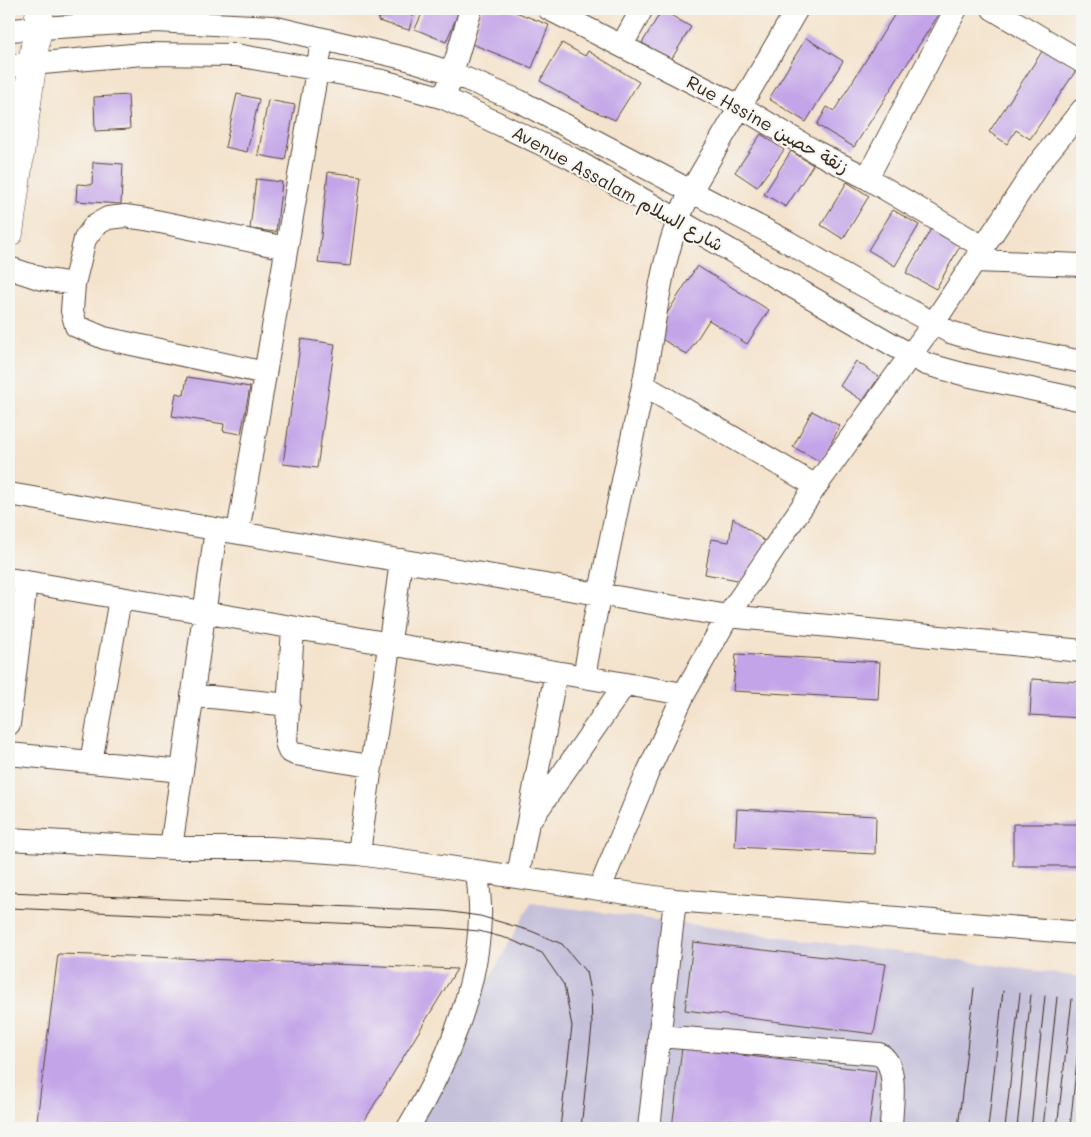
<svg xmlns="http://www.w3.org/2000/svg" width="1091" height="1137" viewBox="0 0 1091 1137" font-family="Mali,'Playpen Sans Arabic',sans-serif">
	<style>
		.industrial { fill: #c5c0da }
		.building { fill: #c3a4e8 }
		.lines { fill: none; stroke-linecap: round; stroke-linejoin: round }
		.minor-casing { stroke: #574638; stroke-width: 24 }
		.major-casing { stroke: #574638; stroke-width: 29 }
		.minor { stroke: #fff; stroke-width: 22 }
		.major { stroke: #fff; stroke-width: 28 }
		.tram { stroke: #3b2a1e; stroke-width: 1 }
		.labels { text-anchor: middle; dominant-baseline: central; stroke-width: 4.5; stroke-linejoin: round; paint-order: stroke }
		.street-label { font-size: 18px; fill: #3b2a1e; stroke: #f6f6f2 }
	</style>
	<rect width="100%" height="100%" fill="#f6f6f2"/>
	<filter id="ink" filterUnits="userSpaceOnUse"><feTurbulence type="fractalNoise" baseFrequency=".02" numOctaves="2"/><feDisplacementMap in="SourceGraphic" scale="10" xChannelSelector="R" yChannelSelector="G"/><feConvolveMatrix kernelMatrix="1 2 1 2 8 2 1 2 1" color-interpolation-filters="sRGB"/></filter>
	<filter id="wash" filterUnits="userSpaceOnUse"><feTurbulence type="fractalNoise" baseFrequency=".0096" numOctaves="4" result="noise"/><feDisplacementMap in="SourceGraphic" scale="20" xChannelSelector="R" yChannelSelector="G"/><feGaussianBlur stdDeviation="1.12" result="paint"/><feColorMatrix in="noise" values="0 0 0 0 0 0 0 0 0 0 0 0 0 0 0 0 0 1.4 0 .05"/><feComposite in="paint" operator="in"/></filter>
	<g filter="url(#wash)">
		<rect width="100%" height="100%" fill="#f4e3cc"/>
		<path class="industrial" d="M531,903L1082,977V1128H408Z"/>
		<g id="blocks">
			<path class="building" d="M381,9H415L409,30L378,21Z
				M424,9H460L446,42L415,29Z
				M482,9H508L549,25L532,68L472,44Z
				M898,9H942L854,147L817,125L827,107L834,111Z
				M662,10L691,27L671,60L642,43Z
				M806,38L843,61L806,122L769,99Z
				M562,43L585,56L588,51L639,82L615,120L587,108L540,81Z
				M1045,47L1077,69L1030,139L1016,130L1007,144L989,132Z
				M237,94L259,99L247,152L225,147Z
				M128,95L130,129L95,131L94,97Z
				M268,100L295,105L285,160L258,155Z
				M761,134L784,150L757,187L735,172Z
				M791,151L813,165L786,207L764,194Z
				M93,162L123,164L121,204L76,201L77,184L92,185Z
				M328,172L361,176L350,266L318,263Z
				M256,179L282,182L276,232L250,229Z
				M847,182L869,196L843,239L821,225Z
				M893,210L919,225L895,266L868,250Z
				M931,229L960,246L936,289L906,273Z
				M697,266L769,310L747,344L709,320L687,355L654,334Z
				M301,339L335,344L317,468L283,464Z
				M856,361L879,377L863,401L840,386Z
				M187,377L250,387L241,434L223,431L224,424L172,416L176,393L184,395Z
				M812,411L840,426L821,462L793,447Z
				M733,518L766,542L743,581L705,574L711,539L729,542Z
				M736,654L880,662L878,699L733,691Z
				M1032,679L1082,682V718L1030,715Z
				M737,809L876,816L875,854L735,847Z
				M1013,824H1082V866H1013Z
				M693,942L886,964L874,1034L685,1010Z
				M58,954L128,956L457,969L360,1128H36Z
				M682,1048L876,1071L869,1128H672Z"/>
		</g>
	</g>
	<g filter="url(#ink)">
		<use href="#blocks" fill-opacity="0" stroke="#574638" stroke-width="1"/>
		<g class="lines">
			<g class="minor-casing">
				<path id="minor" d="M549,9L741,107L816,152L867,178L983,247
					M993,9L1082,62
					M9,30L155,21L272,27L408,59L452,73L519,101L788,242L855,281L950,332L980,341L1082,362
					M622,45L642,9
					M9,66L143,54L236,55L383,81L444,98L571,158L926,364L966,375L1082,400
					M448,87L471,9
					M867,178L956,9
					M974,261L1082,265
					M9,268L42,279L74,284
					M265,373L104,338L76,326L72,311L74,284L85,239L95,225L108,218L125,216L146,219L286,248
					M643,385L816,486
					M9,494L728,616L1082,651
					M238,532L320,53
					M9,579L684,694
					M293,628L286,742L289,751L295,754L370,766
					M584,677C601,579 623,483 643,386C656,321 660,251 691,191L797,9
					M192,695L289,705
					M9,724L26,583
					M9,754L182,771
					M91,762L120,599
					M532,818L625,684
					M9,839L171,848H270L359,854L675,900L1082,933
					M171,848L216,530
					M359,854C371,756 389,658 401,560
					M518,876L556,672
					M600,888L647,774L684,694L728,616L816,486L933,324L1039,163L1082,110
					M659,1036L879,1054C900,1065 891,1107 891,1128
					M408,1128C446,1067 478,989 480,917C481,902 478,886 477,871
					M649,1128L675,900"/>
			</g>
			<g class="major-casing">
				<path id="major" d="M9,233L40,9"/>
			</g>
			<use href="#minor" class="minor"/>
			<use href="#major" class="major"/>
			<path class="tram" d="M9,892L444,911L480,916L531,931L562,944L586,972L591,996L592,1026L581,1128
				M9,908L445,928L479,931L509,939L542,953L564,985L572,1026L560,1128
				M958,1128L974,988
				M988,1128L1003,991
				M1005,1128L1020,993
				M1017,1128L1031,994
				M1031,1128L1045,996
				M1043,1128L1057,997
				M1057,1128L1072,999
				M1070,1128L1082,1012"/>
		</g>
	</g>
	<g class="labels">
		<g class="street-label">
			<text transform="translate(768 124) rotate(29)">Rue Hssine زنقة حصين</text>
			<text transform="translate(618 188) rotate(29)">Avenue Assalam شارع السلام</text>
		</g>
	</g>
	<rect width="1091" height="1137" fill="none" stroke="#f6f6f2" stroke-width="30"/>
</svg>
